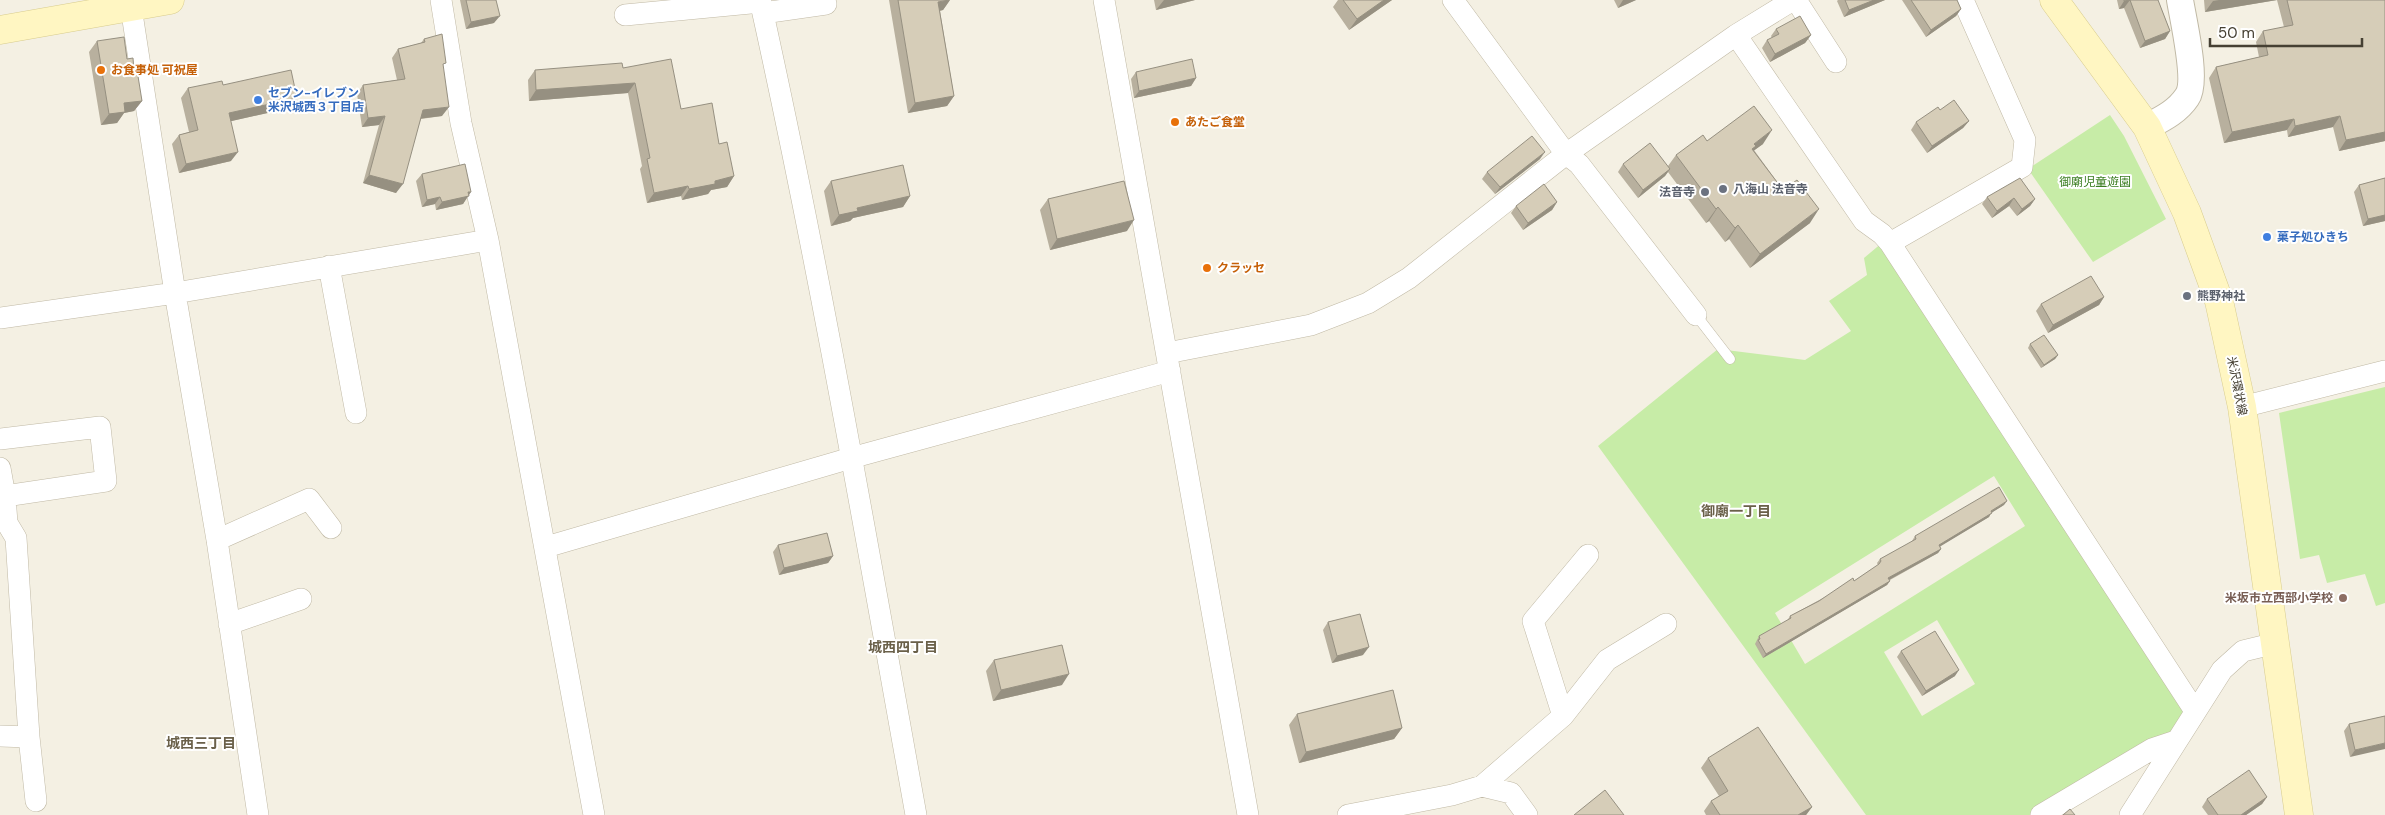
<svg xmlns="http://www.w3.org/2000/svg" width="2385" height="815" viewBox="0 0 2385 815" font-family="'DM Sans','Noto Sans JP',sans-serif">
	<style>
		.green { fill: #c7eca7; fill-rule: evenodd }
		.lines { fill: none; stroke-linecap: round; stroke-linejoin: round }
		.service-casing { stroke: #c0b9a5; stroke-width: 11 }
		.minor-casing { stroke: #c0b9a5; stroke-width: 22 }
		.tertiary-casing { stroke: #c0b9a5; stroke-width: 28 }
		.secondary-casing { stroke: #d8cc8e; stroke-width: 29 }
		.service { stroke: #fff; stroke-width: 10 }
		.minor { stroke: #fff; stroke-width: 21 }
		.tertiary { stroke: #fff; stroke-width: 26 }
		.secondary { stroke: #fff6c2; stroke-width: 28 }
		.wall { fill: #b8b09e }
		.shaded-wall { fill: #969081 }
		.building { fill: #d6cdb8; stroke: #969081 }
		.food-dot { fill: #e8710a; stroke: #fff; stroke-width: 2 }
		.shop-dot { fill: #3f7fe0; stroke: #fff; stroke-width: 2 }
		.worship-dot { fill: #6b7280; stroke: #fff; stroke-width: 2 }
		.education-dot { fill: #8d6e63; stroke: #fff; stroke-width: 2 }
		.labels { text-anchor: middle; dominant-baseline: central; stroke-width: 4; stroke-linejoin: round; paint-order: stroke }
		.food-label { font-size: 12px; font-weight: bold; fill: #c56008; stroke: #fff; text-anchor: start }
		.shop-label { font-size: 12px; font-weight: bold; fill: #366cbe; stroke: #fff; text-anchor: start }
		.park-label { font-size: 12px; fill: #3b7d21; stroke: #fff }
		.worship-label { font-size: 12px; font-weight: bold; fill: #5b616d; stroke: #fff; text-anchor: start }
		.street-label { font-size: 12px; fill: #464033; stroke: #fff }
		.education-label { font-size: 12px; font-weight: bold; fill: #785e54; stroke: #fff; text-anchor: end }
		.neighbourhood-label { font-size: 14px; font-weight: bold; fill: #6a6049; stroke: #fff }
	</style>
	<rect width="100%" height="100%" fill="#f4f0e3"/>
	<path class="green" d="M2110,115L2124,136L2166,219L2093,262L2028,169Z
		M1883,242L2192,711L2155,757L2058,815H1866L1598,446L1718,349L1805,360L1851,331L1829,301L1867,275L1864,258ZM1994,476L2025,526L1805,664L1775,613ZM1937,620L1975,684L1922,716L1884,652Z
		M2385,387V603L2376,606L2365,574L2327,583L2319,555L2300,559L2279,413Z"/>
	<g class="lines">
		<g class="service-casing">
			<path id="service" d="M1696,315L1730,359"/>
		</g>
		<g class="minor-casing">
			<path id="minor" d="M441,0L461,123L488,240L594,815
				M760,0C820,270 867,543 916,815
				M1104,0L1248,815
				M1453,0L1566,154L1579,164L1696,315
				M1796,0L1836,62
				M1963,0L2025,140L2022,167L1890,243L2195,711
				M131,7L175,293L217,540L258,815
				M763,13L826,4
				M625,15L761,2
				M1736,35L1864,221L1882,234L1890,243
				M329,266L356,413
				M0,318L175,293L488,240
				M1167,353L1311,325L1368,303L1409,278L1566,154L1736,35L1793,0
				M2242,407L2385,371
				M0,439L100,427L106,481L5,496
				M0,468L5,496L7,523L16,538L29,737L0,736
				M217,540L309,499L331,528
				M546,547L851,458L1170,371
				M229,624L301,599
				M1563,716L1607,660L1666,624
				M29,737L36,801
				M1482,786L1563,716L1533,621L1588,555
				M1348,815L1452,795L1482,786L1511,793L1527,815
				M2041,815L2152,749L2176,741
				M2130,815L2222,670L2243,651L2276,643"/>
		</g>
		<g class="tertiary-casing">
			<path id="tertiary" d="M2147,127C2162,119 2177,112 2187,97C2198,82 2183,19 2180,0"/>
		</g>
		<g class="secondary-casing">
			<path id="secondary" d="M2054,0L2147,127L2187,213L2219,301L2242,407L2299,815
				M0,30L170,0"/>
		</g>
		<use href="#service" class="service"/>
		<use href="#minor" class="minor"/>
		<use href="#tertiary" class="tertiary"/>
		<use href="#secondary" class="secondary"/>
	</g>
	<path class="wall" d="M460,0H496L494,23L466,29Z
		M889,0H950L943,10L940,11L954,96L947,106L908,113Z
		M1154,0H1195L1156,10Z
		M1338,0H1392L1349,30L1333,7Z
		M1614,0H1636L1618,8Z
		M1838,0H1885L1844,17L1837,1Z
		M1902,0H1957L1961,9L1956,16L1926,37Z
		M2117,0H2158L2170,31L2165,39L2140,48L2124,8L2119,9Z
		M2204,0H2385V141L2339,151L2333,127L2288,137L2287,130L2224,143L2209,78L2216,67L2259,57L2256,42L2263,31L2284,27L2277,0L2205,12Z
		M1776,29L1811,35L1805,43L1770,62L1762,48L1767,40L1772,38L1771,36Z
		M424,39L443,67L442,116L421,119L396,193L363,183L379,125L362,127L357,94L363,85L397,80L392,58L398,49L421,43Z
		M97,41L127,59L134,71L142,101L134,111L124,113L117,123L101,125L89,52Z
		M623,68L681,109L719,144L734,176L727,187L711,190L708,194L682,200L681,196L647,203L640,169L642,166L628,93L529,101L528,80L535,70Z
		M1136,72L1196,78L1191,86L1134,98L1131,79Z
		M223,85L297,98L290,108L231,121V161L179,173L172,144L179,135L189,132L181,98L188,88Z
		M1940,110L1969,121L1963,128L1927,153L1911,130L1916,122Z
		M1707,141L1763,144L1754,150L1783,190L1810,223L1750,268L1729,239L1725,242L1709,221L1706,223L1668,172L1665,176L1638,198L1618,172L1623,164L1668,166L1676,155Z
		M1540,159L1495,194L1482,179L1487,172Z
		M422,174L468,195L463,204L436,210L435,204L422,207L416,181Z
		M2385,178V221L2363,226L2354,192L2359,185Z
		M831,181L910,196L903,207L853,218L850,221L831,226L824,191Z
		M1987,197L2035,199L2030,206L2017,216L2009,206L1992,218L1982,204Z
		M1048,199L1127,231L1050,250L1040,210Z
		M1557,202L1552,210L1523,230L1511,213L1516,206Z
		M2104,297L2099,305L2048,333L2036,311L2041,304Z
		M2030,344L2058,355L2055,359L2041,368L2028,348Z
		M2004,505L1991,513L1989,517L1940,546L1941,549L1938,553L1890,580L1887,585L1763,658L1755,644L1759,636L1787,621L1790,616L1854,581L1878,565L1877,563L1880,559L1912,542V541L1915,536Z
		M778,545L833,556L828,563L779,575L773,552Z
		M1328,622L1363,655L1332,663L1323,630Z
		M1901,651L1955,676L1922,696L1897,657Z
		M994,660L1062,685L993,701L986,671Z
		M1297,714L1402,728L1394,739L1299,763L1289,725Z
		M2385,716L2350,757L2344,731L2349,724Z
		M1708,758L1812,807L1806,815H1706L1704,811L1711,801L1719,796L1701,768Z
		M2267,797L2262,804L2246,815H2208L2202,807L2207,799Z"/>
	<path class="shaded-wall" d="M950,0L943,10L931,12L938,2Z
		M1164,0H1195L1156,10Z
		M1384,0H1392L1349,30L1357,19Z
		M1623,0H1636L1618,8Z
		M1874,0H1885L1844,17L1849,10Z
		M2130,0L2124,8L2119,9L2124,1Z
		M2219,0H2277L2205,12L2213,1Z
		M1961,9L1956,16L1926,37L1931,30Z
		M500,16L494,23L466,29L471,22Z
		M2170,31L2165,39L2140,48L2145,41Z
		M1811,35L1805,43L1770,62L1775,54Z
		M1196,78L1191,86L1134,98L1139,91Z
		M635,83L628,93L529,101L536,90Z
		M954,96L947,106L908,113L915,103Z
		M297,98L290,108L223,123L229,113Z
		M142,101L134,111L124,113L117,123L101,125L109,114L124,103Z
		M449,107L442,116L417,119L423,110Z
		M385,116L379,125L362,127L368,118Z
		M2340,116L2333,127L2288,137L2295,126Z
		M2294,119L2287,130L2224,143L2232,132Z
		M1969,121L1963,128L1927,153L1932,146Z
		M1772,130L1763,144L1752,152L1754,144Z
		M2385,132V141L2339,151L2346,140Z
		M238,152L231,161L179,173L186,164Z
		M1545,152L1540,159L1495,194L1500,187Z
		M1670,169L1665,176L1638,198L1643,190Z
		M369,175L403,184L396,193L363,183Z
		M734,176L727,187L711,190L708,194L682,200L689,189L715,181Z
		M688,186L681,196L647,203L654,193Z
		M468,192H471L463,204L436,210L442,202Z
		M910,196L903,207L853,218L850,221L831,226L839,215L857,208Z
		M440,197L435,204L422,207L427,200Z
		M2014,198L2009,206L1992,218L1997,211Z
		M2035,199L2030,206L2017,216L2022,209Z
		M1557,202L1552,210L1523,230L1528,223Z
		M1718,207L1709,221L1706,223L1716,209Z
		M1819,209L1810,223L1750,268L1760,254Z
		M2385,215V221L2363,226L2368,219Z
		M1134,220L1127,231L1050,250L1057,239Z
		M1738,225L1729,239L1725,242L1735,228Z
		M2104,297L2099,305L2048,333L2053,325Z
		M2058,355L2055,359L2041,368L2044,365Z
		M2007,501L2004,505L1991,513L1989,517L1936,549L1939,545Z
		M1941,549L1938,553L1885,582L1888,578Z
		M833,556L828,563L779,575L784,568Z
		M1890,581L1887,585L1763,658L1766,654Z
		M1369,647L1363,655L1332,663L1337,656Z
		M1959,670L1955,676L1922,696L1926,691Z
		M1069,674L1062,685L993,701L1001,690Z
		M1402,728L1394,739L1299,763L1306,752Z
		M2385,743V749L2350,757L2355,750Z
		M2267,797L2262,804L2246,815H2241Z
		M1812,807L1806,815H1798Z"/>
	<path class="building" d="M466,0H496L500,16L471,22Z
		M898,0H949L938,2L954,96L915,103Z
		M1343,0H1384L1357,19Z
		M1845,0H1874L1849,10Z
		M1911,0H1957L1961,9L1931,30Z
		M2124,0H2158L2170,31L2145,41L2130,0L2124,1Z
		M2287,0H2385V132L2346,140L2340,116L2295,126L2294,119L2232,132L2216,67L2268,55L2263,31L2293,25Z
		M1800,16L1811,35L1775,54L1767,40L1779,34L1776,29Z
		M442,34L446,63L443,64L449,107L423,110L403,184L369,175L385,116L368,118L363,85L405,79L398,49L425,42L424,39Z
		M124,37L127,59L133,58L134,71L137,70L142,101L124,103L125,112L109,114L97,41Z
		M671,59L681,109L712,103L719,144L727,142L734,176L715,181V184L689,189L688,186L654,193L647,159L650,158L635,83L536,90L535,70L622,63L623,68Z
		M1192,59L1196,78L1139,91L1136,72Z
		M291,70L297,98L229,113L238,152L186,164L179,135L198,130L188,88L222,81L223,85Z
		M1954,100L1969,121L1932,146L1916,122L1938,107L1940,110Z
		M1754,106L1772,130L1754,144L1756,146L1752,149L1783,190L1797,180L1819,209L1760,254L1738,225L1735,228L1718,207L1716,209L1676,155L1703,135L1707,141Z
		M1532,136L1545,152L1500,187L1487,172Z
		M1650,143L1670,169L1643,190L1623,164Z
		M465,164L471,192H468L469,196L442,202L440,197L427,200L422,174Z
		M903,165L910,196L857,208L858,211L839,215L831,181Z
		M2020,178L2035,199L2022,209L2014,198L1997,211L1987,197Z
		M2385,178V215L2368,219L2359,185Z
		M1124,181L1134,220L1057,239L1048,199Z
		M1544,184L1557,202L1528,223L1516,206Z
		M2091,276L2104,297L2053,325L2041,304Z
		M2044,335L2058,355L2044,365L2030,344Z
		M1999,487L2007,501L1991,511L1992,513L1939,545L1941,549L1888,578L1890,581L1766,654L1758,640L1760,639L1759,636L1791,618L1790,616L1819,601L1853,578L1854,581L1879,564L1881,561L1880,559L1916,539L1915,536Z
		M827,533L833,556L784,568L778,545Z
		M1360,614L1369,647L1337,656L1328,622Z
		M1935,631L1959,670L1926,691L1901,651Z
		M1062,645L1069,674L1001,690L994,660Z
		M1393,690L1402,728L1306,752L1297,714Z
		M2385,716V743L2355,750L2349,724Z
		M1758,727L1812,807L1798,815H1720L1711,801L1728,791L1708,758Z
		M2249,770L2267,797L2241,815H2218L2207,799Z
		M1605,790L1624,815H1574Z
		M2070,809L2075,815H2063Z"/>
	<g class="food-dot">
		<circle cx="101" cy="70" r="5"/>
		<circle cx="1175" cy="122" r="5"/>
		<circle cx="1207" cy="268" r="5"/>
	</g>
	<g class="shop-dot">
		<circle cx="258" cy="100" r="5"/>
		<circle cx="2267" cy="237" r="5"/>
	</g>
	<g class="worship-dot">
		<circle cx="1723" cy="189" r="5"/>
		<circle cx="1705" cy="192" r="5"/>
		<circle cx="2187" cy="296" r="5"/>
	</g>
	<circle class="education-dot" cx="2343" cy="598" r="5"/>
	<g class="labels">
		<g class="food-label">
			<text x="111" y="70">お食事処 可祝屋</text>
			<text x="1185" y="122">あたご食堂</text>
			<text x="1217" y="268">クラッセ</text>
		</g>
		<g class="shop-label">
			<text x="268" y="93">セブン-イレブン<tspan x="268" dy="14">米沢城西３丁目店</tspan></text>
			<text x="2277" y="237">菓子処ひきち</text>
		</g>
		<g class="park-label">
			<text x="2095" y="182">御廟児童遊園</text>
		</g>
		<g class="worship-label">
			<text x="1733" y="189">八海山 法音寺</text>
			<text x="1695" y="192" text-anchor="end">法音寺</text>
			<text x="2197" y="296">熊野神社</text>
		</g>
		<g class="street-label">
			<text transform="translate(2237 386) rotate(79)">米沢環状線</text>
		</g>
		<g class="education-label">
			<text x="2333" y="598">米坂市立西部小学校</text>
		</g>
		<g class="neighbourhood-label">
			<text x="1736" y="511">御廟一丁目</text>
			<text x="903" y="647">城西四丁目</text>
			<text x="201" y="743">城西三丁目</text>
		</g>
	</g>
	<path d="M2210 38v8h152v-8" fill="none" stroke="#464033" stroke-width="2.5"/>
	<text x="2218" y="38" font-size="15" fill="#464033" stroke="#ffffff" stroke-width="4" paint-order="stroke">50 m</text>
</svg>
